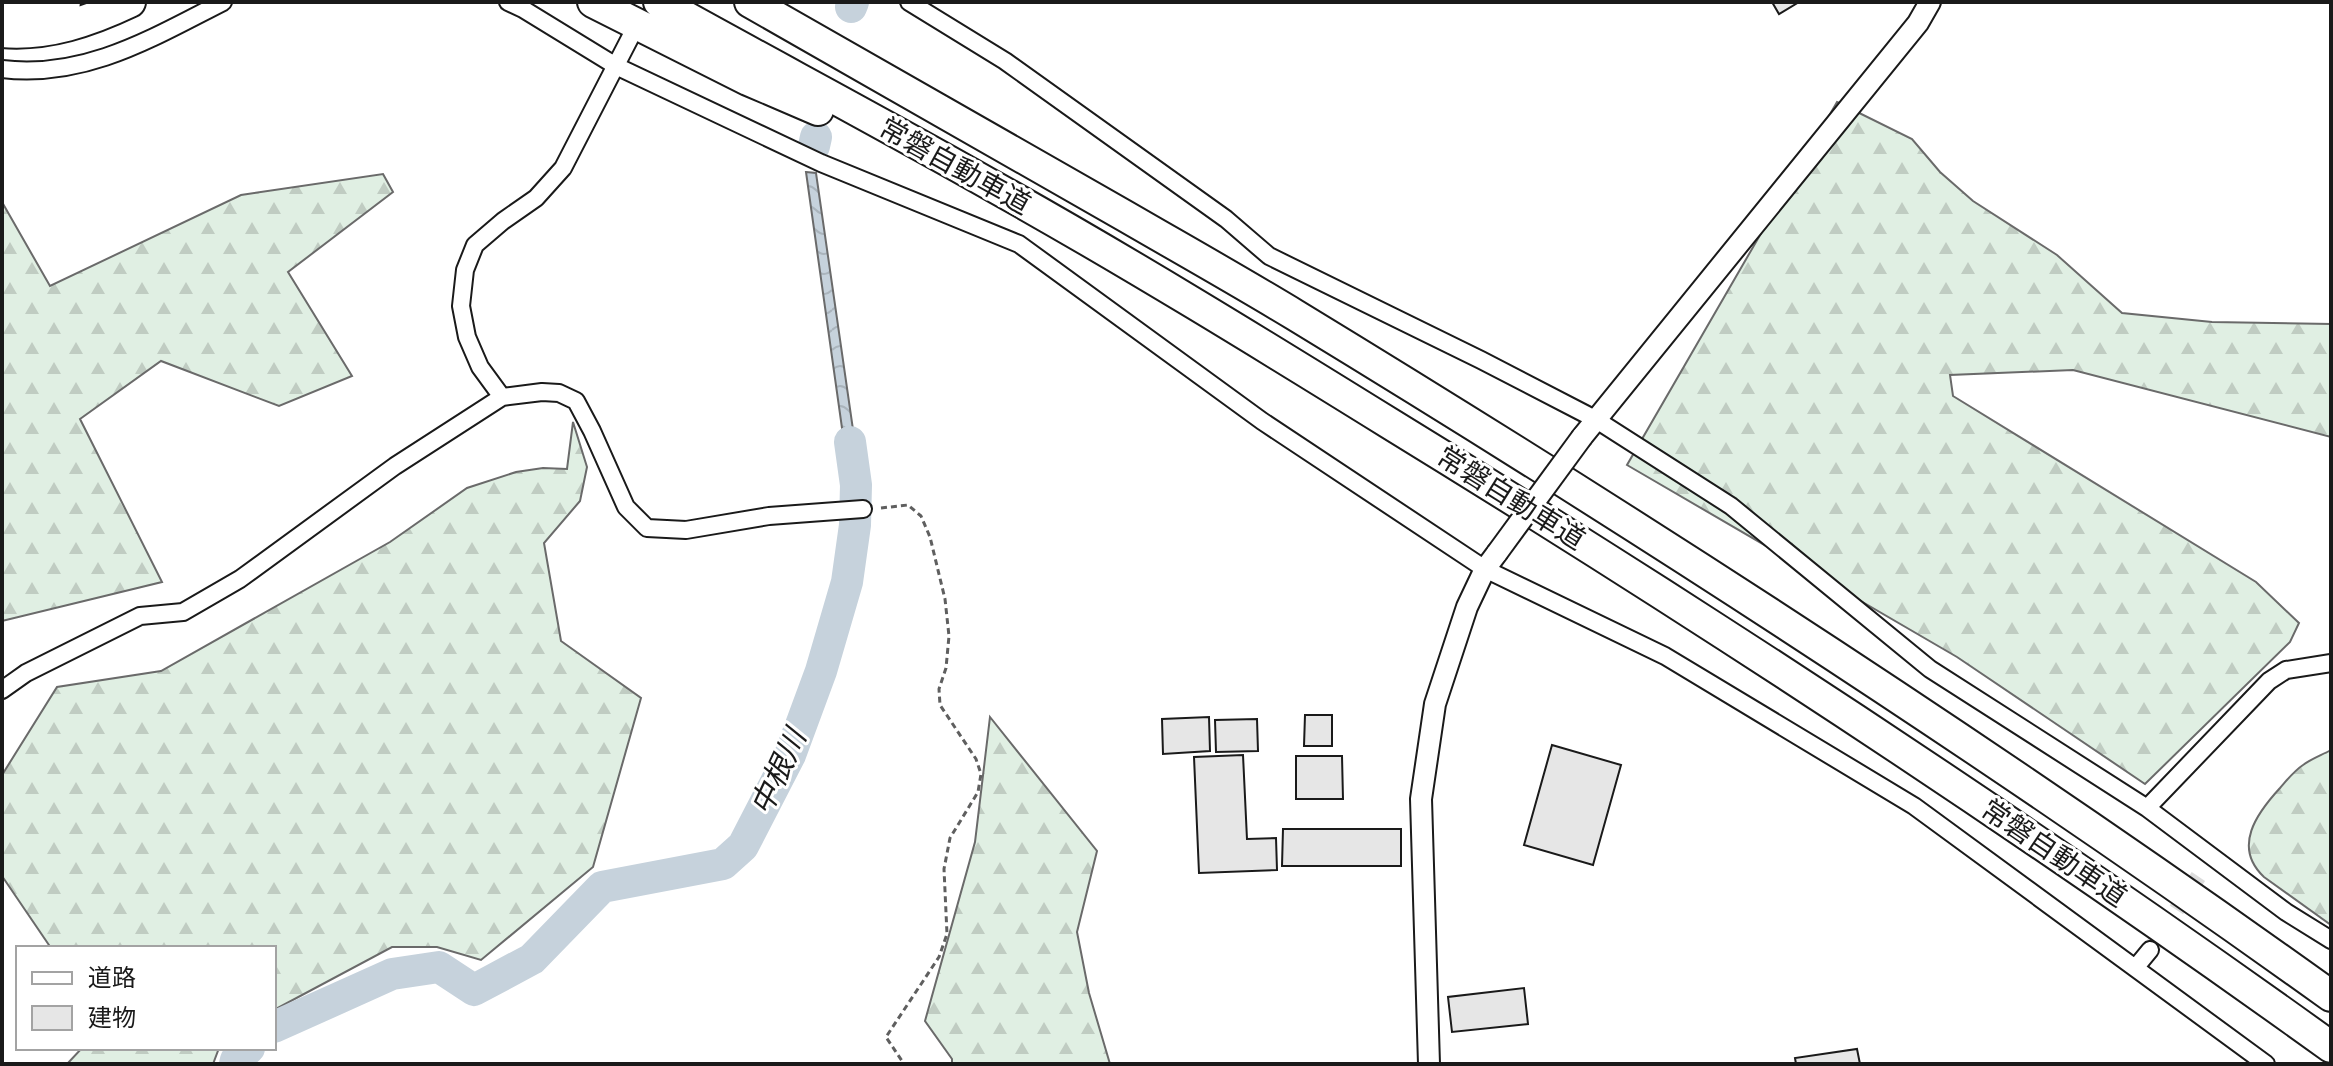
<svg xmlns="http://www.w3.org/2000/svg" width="2333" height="1066" viewBox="0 0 2333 1066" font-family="Jost,'Noto Sans JP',sans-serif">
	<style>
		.forest { fill: url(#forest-firs); stroke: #6a6a6a; stroke-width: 2 }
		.water { fill: url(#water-waves); stroke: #6a6a6a; stroke-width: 2 }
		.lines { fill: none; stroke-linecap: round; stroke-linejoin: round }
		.river { stroke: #c6d2dc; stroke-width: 32 }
		.building { fill: #e6e6e6; stroke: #1a1a1a; stroke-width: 2 }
		.minor-tunnel { stroke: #ddd; stroke-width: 16; stroke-dasharray: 16 8; stroke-linecap: butt }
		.minor-casing { stroke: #1a1a1a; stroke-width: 20 }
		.tertiary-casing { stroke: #1a1a1a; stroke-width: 24 }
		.motorway-casing { stroke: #1a1a1a; stroke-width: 34 }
		.path { stroke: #5f5f5f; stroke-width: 3; stroke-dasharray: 6 4; stroke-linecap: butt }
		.minor { stroke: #fff; stroke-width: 16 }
		.tertiary { stroke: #fff; stroke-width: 20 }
		.motorway { stroke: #fff; stroke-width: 30 }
		.tertiary-bridge-casing { stroke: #1a1a1a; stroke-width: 24; stroke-linecap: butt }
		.tertiary-bridge { stroke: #fff; stroke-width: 20 }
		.labels { text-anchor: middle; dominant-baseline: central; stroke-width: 6; stroke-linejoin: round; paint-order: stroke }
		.street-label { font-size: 28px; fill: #1a1a1a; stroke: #fff }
		.water-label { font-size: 30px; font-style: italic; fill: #1a1a1a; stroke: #fff }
	</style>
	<defs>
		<pattern id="forest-firs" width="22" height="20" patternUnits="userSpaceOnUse" patternTransform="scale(2)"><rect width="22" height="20" fill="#e0efe3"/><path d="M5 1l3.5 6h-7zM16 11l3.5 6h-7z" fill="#c0ccc2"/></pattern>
		<pattern id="water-waves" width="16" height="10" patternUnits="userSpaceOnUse" patternTransform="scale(2)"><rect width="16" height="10" fill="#c6d2dc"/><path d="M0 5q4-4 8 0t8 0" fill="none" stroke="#aab4bc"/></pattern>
	</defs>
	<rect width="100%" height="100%" fill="#fff"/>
	<path class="forest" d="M1837,102L1912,139L1940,172L1973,201L2057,255L2122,313L2212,322L2331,324V437L2073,370L1950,375L1953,396L2256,582L2299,623L2290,642L2145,784L1957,657L1627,465Z
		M383,174L393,192L288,272L352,376L279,406L161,361L80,419L162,582L2,621V202L50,286L241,195Z
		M573,422L587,467L580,501L544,543L561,641L641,698L593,867L481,960L437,947H392L274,1010V948H51L2,876V775L57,687L161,671L390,542L467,488L516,472L543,468L567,469Z
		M990,717L1097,851L1077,932L1089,993L1110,1064H952V1059L925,1021L975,842Z
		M2331,750V925L2264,877C2232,847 2257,813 2280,788C2287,780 2294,771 2303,765C2311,759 2322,755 2331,750Z
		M82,1048H219L213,1064H67Z"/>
	<path class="water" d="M806,172L816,173L861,485H850Z"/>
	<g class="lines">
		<path class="river" d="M851,7L853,2
			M814,146L816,137
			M274,1027L392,974L439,967L474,990L532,959L602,887L723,864L743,846L790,755L821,671L847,582L855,525L856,485L850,442
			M235,1064L236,1060L249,1048"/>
	</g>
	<path class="building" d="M1772,2H1799L1779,14Z
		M1305,715H1332V746H1304Z
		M1209,717L1210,751L1163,754L1162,719Z
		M1257,719L1258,751L1216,752L1215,720Z
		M1552,745L1621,765L1593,865L1524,845Z
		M1243,755L1247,839L1276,838L1277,870L1199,873L1194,757Z
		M1296,756H1342L1343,799H1296Z
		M1283,829H1401V866H1282Z
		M1524,988L1528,1024L1452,1032L1448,997Z
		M1857,1049L1860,1064H1796L1795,1058Z"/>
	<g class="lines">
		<path class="minor-tunnel" d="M2150,950L2202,871"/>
		<g class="minor-casing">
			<path id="minor" d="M508,2L523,9L616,66L821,163L1019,244L1262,421L1485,569L1665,656L1914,806L2266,1064
				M909,2L1005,61L1226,219L1269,256L1481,360L1595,419L1731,506L1930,669L2147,808L2286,912L2331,940
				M2,69C85,79 152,38 223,2
				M502,397L480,367L467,337L461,306L465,270L475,245L503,221L536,198L563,168L630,38
				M2,690L26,673L140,616L183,612L240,579L395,466L502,397L542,392L559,393L576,401L592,431L626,507L647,528L686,530L769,516L863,509
				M2147,808L2269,681L2286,670L2331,663
				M2136,967L2150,950"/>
		</g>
		<g class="tertiary-casing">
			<path id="tertiary" d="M1582,437L1918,23L1930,2
				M1429,1064L1421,799L1435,704L1467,607L1485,569L1497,553"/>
		</g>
		<g class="motorway-casing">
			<path id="motorway" d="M593,2L748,80L818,110
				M659,2C772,65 886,125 998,189C1130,263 1260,343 1389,423C1710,620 2025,827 2331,1047
				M750,2C875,72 1000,144 1125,216C1182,249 1239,281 1295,315C1648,530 1995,755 2331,996
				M2,10L34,11L65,2
				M2,32C47,36 90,21 130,2"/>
		</g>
		<path class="path" d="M881,508L908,505L921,516L930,537L945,599L949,636L946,668L939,689L940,705L976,759L981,774L978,792L950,838L944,869L947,934L939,957L886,1037L904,1064"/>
		<use href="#minor" class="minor"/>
		<use href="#tertiary" class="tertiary"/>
		<use href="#motorway" class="motorway"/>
		<g class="tertiary-bridge-casing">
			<path id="tertiary-bridge" d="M1497,553L1582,437"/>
		</g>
		<use href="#tertiary-bridge" class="tertiary-bridge"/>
	</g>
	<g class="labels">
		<g class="street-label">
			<text transform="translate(955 166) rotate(29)">常磐自動車道</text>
			<text transform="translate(1511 498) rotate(32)">常磐自動車道</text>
			<text transform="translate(2054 853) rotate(34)">常磐自動車道</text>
		</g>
		<g class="water-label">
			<text transform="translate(778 772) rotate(-65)">中根川</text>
		</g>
	</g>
	<rect width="2333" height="1066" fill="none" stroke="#1a1a1a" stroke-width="8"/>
	<rect x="16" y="946" width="260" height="104" fill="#ffffff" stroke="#a3a3a3" stroke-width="2"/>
	<rect x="32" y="972" width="40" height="12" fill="#ffffff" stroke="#a3a3a3" stroke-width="2"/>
	<text x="88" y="986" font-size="24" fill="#1a1a1a">道路</text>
	<rect x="32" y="1006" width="40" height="24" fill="#e6e6e6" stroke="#a3a3a3" stroke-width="2"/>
	<text x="88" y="1026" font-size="24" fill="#1a1a1a">建物</text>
</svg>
